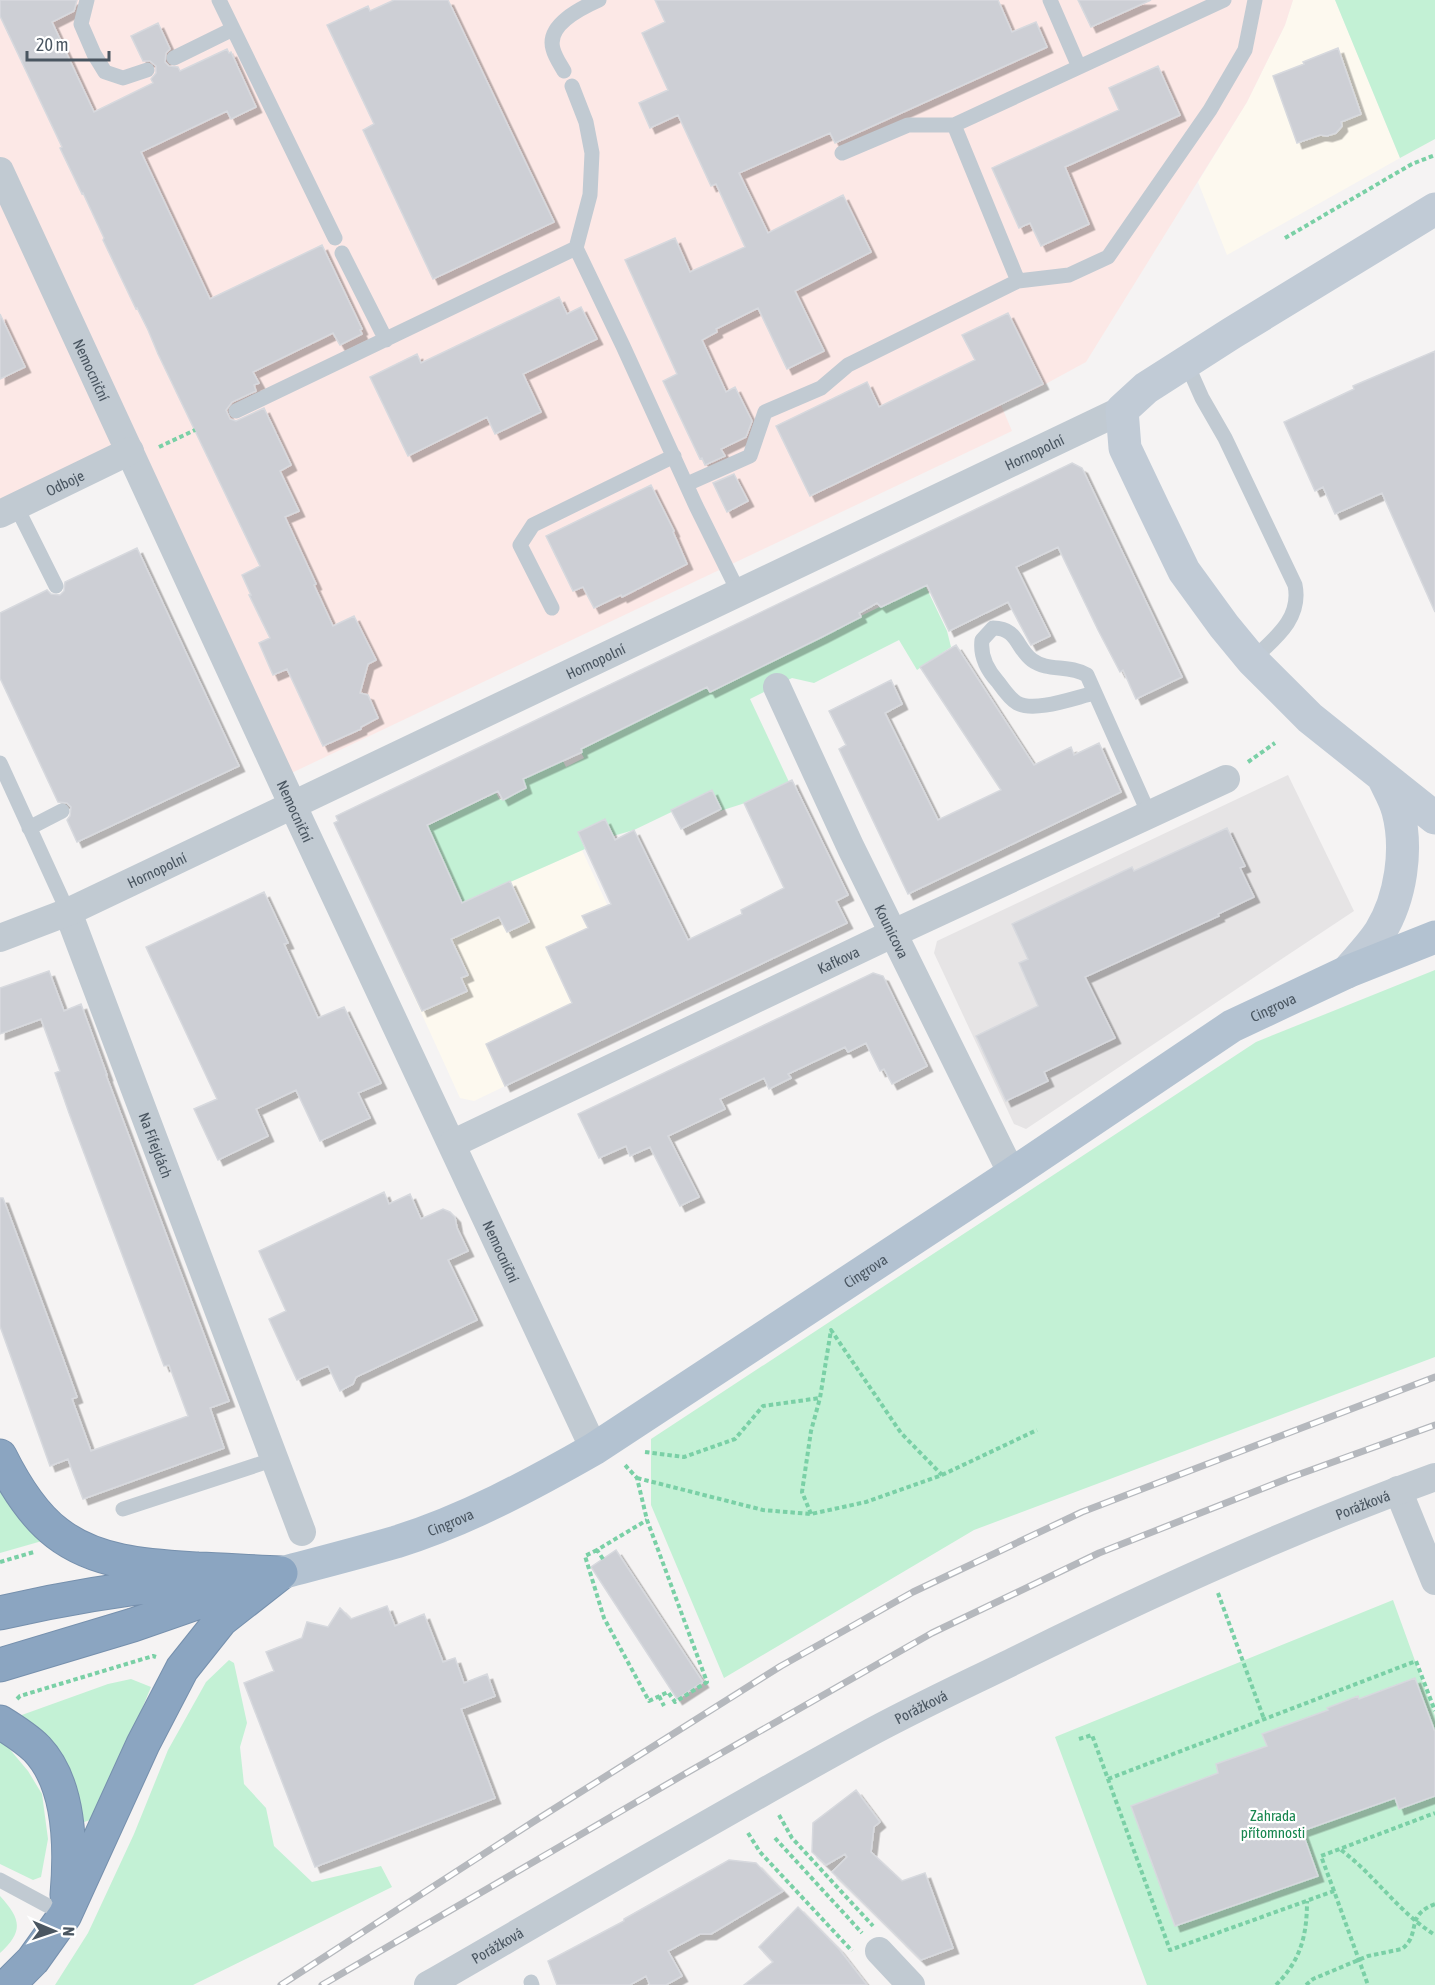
<svg xmlns="http://www.w3.org/2000/svg" width="1435" height="1985" viewBox="0 0 1435 1985" font-family="'Asap Condensed',sans-serif">
	<style>
		.commercial { fill: #fdf9ef }
		.education { fill: #e6e4e5 }
		.medical { fill: #fce8e6 }
		.green { fill: #c3f1d5 }
		.building { fill: #cdcfd5; stroke: #d7d9de; stroke-width: 1.5; filter: url(#shadow) }
		.lines { fill: none; stroke-linecap: round; stroke-linejoin: round }
		.highway-casing { stroke: #7690ad; stroke-width: 35 }
		.path { stroke: #7ad0a6; stroke-width: 4; stroke-dasharray: 4.5 3; stroke-linecap: butt }
		.lane { stroke: #c1cad2; stroke-width: 15 }
		.street { stroke: #c1cad2; stroke-width: 28 }
		.secondary { stroke: #c1cbd6; stroke-width: 33 }
		.primary { stroke: #b3c2d1; stroke-width: 33 }
		.highway { stroke: #8ba5c1; stroke-width: 33 }
		.rail-casing { stroke: #b5b8bd; stroke-width: 7 }
		.rail { stroke: #fff; stroke-width: 4.5; stroke-dasharray: 14; stroke-linecap: butt }
		.labels { text-anchor: middle; dominant-baseline: central; stroke-width: 4.5; stroke-linejoin: round; paint-order: stroke }
		.street-label { font-size: 15px; fill: #4a5661; stroke: #fff }
		.park-label { font-size: 15px; fill: #17864f; stroke: #fff }
	</style>
	<defs>
		<filter id="shadow"><feDropShadow dx="5.5" dy="5.5" stdDeviation="0" flood-color="#0004"/></filter>
	</defs>
	<rect width="100%" height="100%" fill="#f5f3f3"/>
	<path class="commercial" d="M1293,0H1335L1400,158L1227,255L1198,182L1247,102L1285,25Z
		M582,850L657,1013L474,1101L460,1098L368,896L411,876L461,904Z"/>
	<path class="education" d="M1288,775L1354,911L1026,1129L1014,1124L934,953L937,941Z"/>
	<path class="medical" d="M0,0H1293L1285,25L1247,102L1086,362L1040,387L1001,405L1012,431L281,778L130,451L0,514Z"/>
	<path class="green" d="M1335,0H1435V139L1400,158Z
		M925,585L947,631L951,647L917,670L899,640L814,683L792,678L750,699L789,782L742,804L720,811L711,793L634,830L613,836L605,819L578,832L585,849L460,904L398,840L496,793L500,800L525,789L521,780L563,761L566,767L584,758L579,749L707,687L708,690Z
		M1435,970V1357L974,1530L724,1678L651,1505V1439L1256,1042Z
		M0,1480L42,1541L0,1553Z
		M1393,1600L1435,1716V1985H1147L1055,1737Z
		M229,1660L234,1663L247,1723L240,1747L244,1784L266,1808L274,1846L312,1882L381,1866L392,1887L193,1985H55L88,1933L134,1834L168,1750L206,1682Z
		M131,1679L151,1687L97,1818L84,1822L56,1750L19,1716L108,1684Z
		M0,1742L7,1746L28,1771L42,1794L48,1839L41,1877L33,1880L0,1864Z
		M0,1896C21,1919 24,1931 0,1953Z"/>
	<path class="building" d="M0,0H77L74,11L52,22L94,112L153,83L151,79L156,73V66L150,61H143L131,36L158,23L170,49L166,53L165,62L169,66L178,67L180,71L227,49L229,53L231,52L256,107L231,119L227,111L141,152L210,299L322,245L362,329L360,330L362,334L340,345L333,333L253,372L259,383L254,385L256,391L232,402L226,410L230,419L236,421L264,408L291,465L280,471L299,511L285,517L316,584L314,585L333,626L354,616L376,660L368,664L360,693L368,695L378,718L361,727V729L323,746L287,669L273,675L259,643L270,638L249,595H251L242,575L260,566L158,354L148,330L137,308L136,309L103,240L104,238L83,193L82,194L60,148L62,147L0,16Z
		M394,0H448L554,222L433,279L363,130L374,124L327,25L368,6L370,11Z
		M655,0H998L1012,32L1036,22L1047,47L835,143L830,133L739,173L768,233L843,195L871,252L795,291L824,351L787,369L758,308L716,329L717,332L702,340L726,392L735,387L752,421L746,437L721,449L725,456L705,465L702,458L700,459L663,381L677,374L625,260L675,238L690,272L745,247L716,184L711,186L678,115L650,128L639,103L668,90L642,33L665,22Z
		M1078,0H1151L1091,27Z
		M1338,48L1361,114L1341,122L1342,126L1336,133L1327,136L1320,135L1297,143L1273,76L1304,64L1303,62Z
		M1158,66L1180,115L1065,167L1089,224L1041,246L1030,223L1019,228L992,168L1119,110L1109,88Z
		M559,297L567,314L581,307L597,339L523,374L541,412L495,434L487,417L408,456L370,377L417,354L421,363Z
		M1008,313L1043,384L810,496L776,426L867,382L879,407L975,360L962,335Z
		M0,314L25,367L0,379Z
		M1435,351V612L1382,493L1335,514L1323,487L1315,491L1284,422L1354,389L1353,386Z
		M1072,463L1082,468L1182,677L1136,699L1123,670L1120,672L1098,630L1058,547L1016,567L1050,636L1031,645L1008,602L949,631L927,585L881,607L877,603L859,613L861,617L822,637L710,692L707,687L581,749L582,752L523,779L526,788L503,800L498,791L427,825L462,903L510,881L529,922L507,932L499,917L451,939L468,975L461,978L467,991L422,1011L334,823L338,821L336,816Z
		M734,474L748,501L727,512L713,483Z
		M651,485L674,531L673,532L687,564L622,597L621,595L594,608L583,587L573,591L546,536Z
		M137,548L239,766L77,842L67,820L70,816L71,807L67,803L58,802L0,678V613L47,590L51,594L60,595L64,591L65,582Z
		M956,645L1034,765L1071,747L1074,755L1099,743L1121,792L908,894L839,749L846,745L829,711L891,680L902,704L885,713L938,820L1001,790L920,667Z
		M792,780L848,895L836,901L847,923L505,1086L486,1044L572,1003L546,947L588,928L582,916L611,904L578,832L605,819L615,840L634,830L688,940L742,914L741,910L784,888L744,803Z
		M712,790L721,809L681,829L671,810Z
		M1227,828L1245,866L1240,868L1254,897L1218,914L1219,916L1085,977L1115,1038L1044,1072L1048,1081L1006,1101L976,1036L1038,1006L1019,963L1028,959L1012,924L1132,867L1134,871Z
		M264,892L288,943L284,944L318,1018L344,1007L381,1083L358,1093L370,1118L320,1141L296,1090L256,1109L268,1136L218,1160L194,1109L217,1099L146,947Z
		M49,971L64,1011L81,1004L107,1075H106L229,1401L210,1408L224,1448L83,1499L68,1459L50,1466L0,1326V1198H3L61,1353L77,1397L72,1399L91,1451L188,1416L169,1365L164,1366L69,1113L55,1073L60,1071L41,1019L0,1034V988Z
		M873,973L883,976L927,1066L892,1084L884,1069L880,1071L866,1043L848,1052L845,1047L788,1074L791,1078L769,1089L764,1078L720,1099L725,1109L668,1136L699,1197L680,1206L650,1147L630,1156L626,1146L599,1158L578,1114Z
		M384,1192L389,1204L410,1194L421,1219L443,1209L450,1212L455,1217L457,1228L468,1251L448,1260L477,1320L356,1377L353,1384L340,1391L328,1366L297,1380L269,1319L286,1311L259,1251Z
		M616,1550L703,1682L677,1699L591,1567Z
		M387,1606L395,1626L424,1614L443,1662L455,1658L464,1683L487,1674L495,1696L461,1709L495,1798L315,1867L244,1683L274,1671L266,1652L302,1638L307,1622L328,1627L340,1608L351,1619Z
		M1415,1678L1435,1732V1796L1399,1809L1395,1798L1302,1831L1318,1876L1175,1926L1131,1806L1218,1773L1216,1764L1267,1746L1262,1734L1328,1710L1327,1708L1358,1696L1359,1699Z
		M856,1790L880,1822L874,1827L871,1852L902,1881L925,1873L953,1948L921,1960L832,1872L847,1857L845,1854L826,1865L812,1852L813,1823Z
		M729,1860L756,1863L783,1891L711,1934H700L668,1951L682,1976L666,1985H650L646,1976L630,1985H557L548,1961L624,1921V1919Z
		M798,1907L839,1949L867,1985H744L773,1962L759,1947Z"/>
	<g class="lines">
		<g class="highway-casing">
			<path id="highway" d="M0,1456C14,1484 32,1514 57,1533C97,1564 150,1566 198,1569C226,1570 253,1572 281,1573
				M0,1613C60,1599 119,1589 181,1583
				M0,1665L133,1625L254,1583
				M0,1722C13,1730 26,1738 37,1749C71,1785 71,1849 67,1895
				M8,1985L33,1960L65,1915L143,1744L182,1669L221,1620L281,1573"/>
		</g>
		<path class="path" d="M1285,238L1412,164L1435,155
			M159,447L195,430
			M1248,762L1275,743
			M645,1452L684,1457L735,1439L763,1406L820,1398L831,1330L901,1433L942,1475
			M637,1478L763,1510L811,1514L866,1502L942,1475L1037,1430
			M811,1514L802,1492L811,1431L820,1398
			M597,1550L585,1556L604,1618L649,1701L668,1692L675,1702L707,1682L647,1520L637,1478L624,1464
			M603,1559L597,1550L647,1520
			M0,1562L34,1552
			M1218,1593L1264,1719
			M659,1696L664,1706
			M17,1699L20,1696L153,1656L156,1657
			M1079,1739L1092,1735L1170,1950L1334,1891L1368,1985
			M1108,1779L1416,1661L1435,1711
			M779,1815L792,1838L873,1926
			M748,1833L760,1852L852,1951
			M775,1838L862,1933
			M1341,1850C1375,1875 1398,1912 1435,1935
			M1334,1891L1321,1856L1435,1813
			M1276,1985C1301,1960 1307,1935 1307,1901
			M1306,1985L1313,1979L1368,1956L1402,1949C1422,1933 1404,1916 1435,1904"/>
		<path class="lane" d="M87,0L81,24L94,54L105,72L123,78L147,70
			M219,0L335,238
			M1050,0L1079,67
			M174,58L233,29
			M564,71C560,64 555,57 553,49C546,25 581,8 599,0
			M572,86L586,122L592,153L590,195L576,248L623,346L696,506L739,593
			M842,153L908,125H954
			M342,253L386,340
			M1018,281L1069,275L1108,257L1210,110L1245,50L1255,0
			M1186,362L1202,398L1225,438L1295,585C1302,619 1274,639 1252,660
			M236,411L576,248
			M687,484L750,456L765,412L821,388L848,365L1018,281L954,125L1224,0
			M16,506L56,586
			M552,608L520,545L533,525L674,456
			M1095,693C1076,697 1035,713 1017,703C1010,699 1003,689 998,682C987,670 980,656 982,640L993,628C1018,628 1016,648 1032,660C1048,672 1069,664 1087,675L1095,693L1149,814
			M0,763L68,912
			M29,828L62,811
			M123,1509L275,1459
			M0,1880L65,1915
			M531,1982L532,1985"/>
		<g class="street">
			<path id="s1" d="M0,171L301,823L594,1449"/>
			<path id="s2" d="M0,514L130,451"/>
			<path id="s3" d="M777,687L851,848L1012,1174"/>
			<path id="s4" d="M68,912L302,1532"/>
			<path id="s5" d="M0,938L68,912L129,883L1122,410"/>
			<path id="s6" d="M452,1144L894,933L1226,779"/>
			<path d="M1398,1490L1435,1581"/>
			<path d="M879,1951L911,1985"/>
			<path id="s7" d="M428,1985C572,1902 716,1817 862,1737C911,1710 963,1686 1014,1661C1151,1593 1291,1529 1435,1477"/>
		</g>
		<path class="secondary" d="M1435,209L1232,333L1146,388L1122,410L1125,448L1154,509L1184,571L1224,626L1252,660L1310,718L1435,818
			M1347,972C1358,959 1371,946 1380,932C1401,898 1408,849 1398,811C1395,799 1388,788 1383,777"/>
		<path class="primary" id="s8" d="M281,1573C319,1563 358,1553 396,1542C466,1520 531,1485 594,1449L1012,1174L1232,1026L1347,972L1435,937"/>
		<use href="#highway" class="highway"/>
		<g class="rail-casing">
			<path id="rail" d="M281,1985L533,1822L781,1666L913,1592L1082,1512L1435,1377
				M322,1985L683,1775L932,1633L1099,1553L1289,1478L1435,1425"/>
		</g>
		<use href="#rail" class="rail"/>
	</g>
	<g class="labels">
		<g class="street-label">
			<text stroke="none"><textPath href="#s1" startOffset="219">Nemocniční</textPath></text>
			<text stroke="none"><textPath href="#s5" startOffset="1143">Hornopolní</textPath></text>
			<text stroke="none"><textPath href="#s2" startOffset="72">Odboje</textPath></text>
			<text stroke="none"><textPath href="#s5" startOffset="657">Hornopolní</textPath></text>
			<text stroke="none"><textPath href="#s1" startOffset="705">Nemocniční</textPath></text>
			<text stroke="none"><textPath href="#s5" startOffset="171">Hornopolní</textPath></text>
			<text stroke="none"><textPath href="#s3" startOffset="270">Kounicova</textPath></text>
			<text stroke="none"><textPath href="#s6" startOffset="428">Kafkova</textPath></text>
			<text stroke="none"><textPath href="#s8" startOffset="1149">Cingrova</textPath></text>
			<text stroke="none"><textPath href="#s4" startOffset="249">Na Fifejdách</textPath></text>
			<text stroke="none"><textPath href="#s1" startOffset="1191">Nemocniční</textPath></text>
			<text stroke="none"><textPath href="#s8" startOffset="663">Cingrova</textPath></text>
			<text stroke="none"><textPath href="#s7" startOffset="1052">Porážková</textPath></text>
			<text stroke="none"><textPath href="#s8" startOffset="177">Cingrova</textPath></text>
			<text stroke="none"><textPath href="#s7" startOffset="566">Porážková</textPath></text>
			<text stroke="none"><textPath href="#s7" startOffset="80">Porážková</textPath></text>
		</g>
		<g class="park-label">
			<text x="1273" y="1815">Zahrada<tspan x="1273" dy="17">přítomnosti</tspan></text>
		</g>
	</g>
	<g transform="translate(54 1931) rotate(92)" stroke="#ffffff" stroke-width="4.5" paint-order="stroke">
	<path d="M0-4.5L10 22L0 15L-10 22Z" fill="#4a5661"/>
	<text y="-9" font-size="16" font-weight="bold" text-anchor="middle" fill="#4a5661">N</text>
	</g>
	<path d="M27 51v9h82v-9" fill="none" stroke="#4a5661" stroke-width="3"/>
	<text x="36" y="51" font-size="18" fill="#4a5661" stroke="#ffffff" stroke-width="4.5" paint-order="stroke">20 m</text>
</svg>
